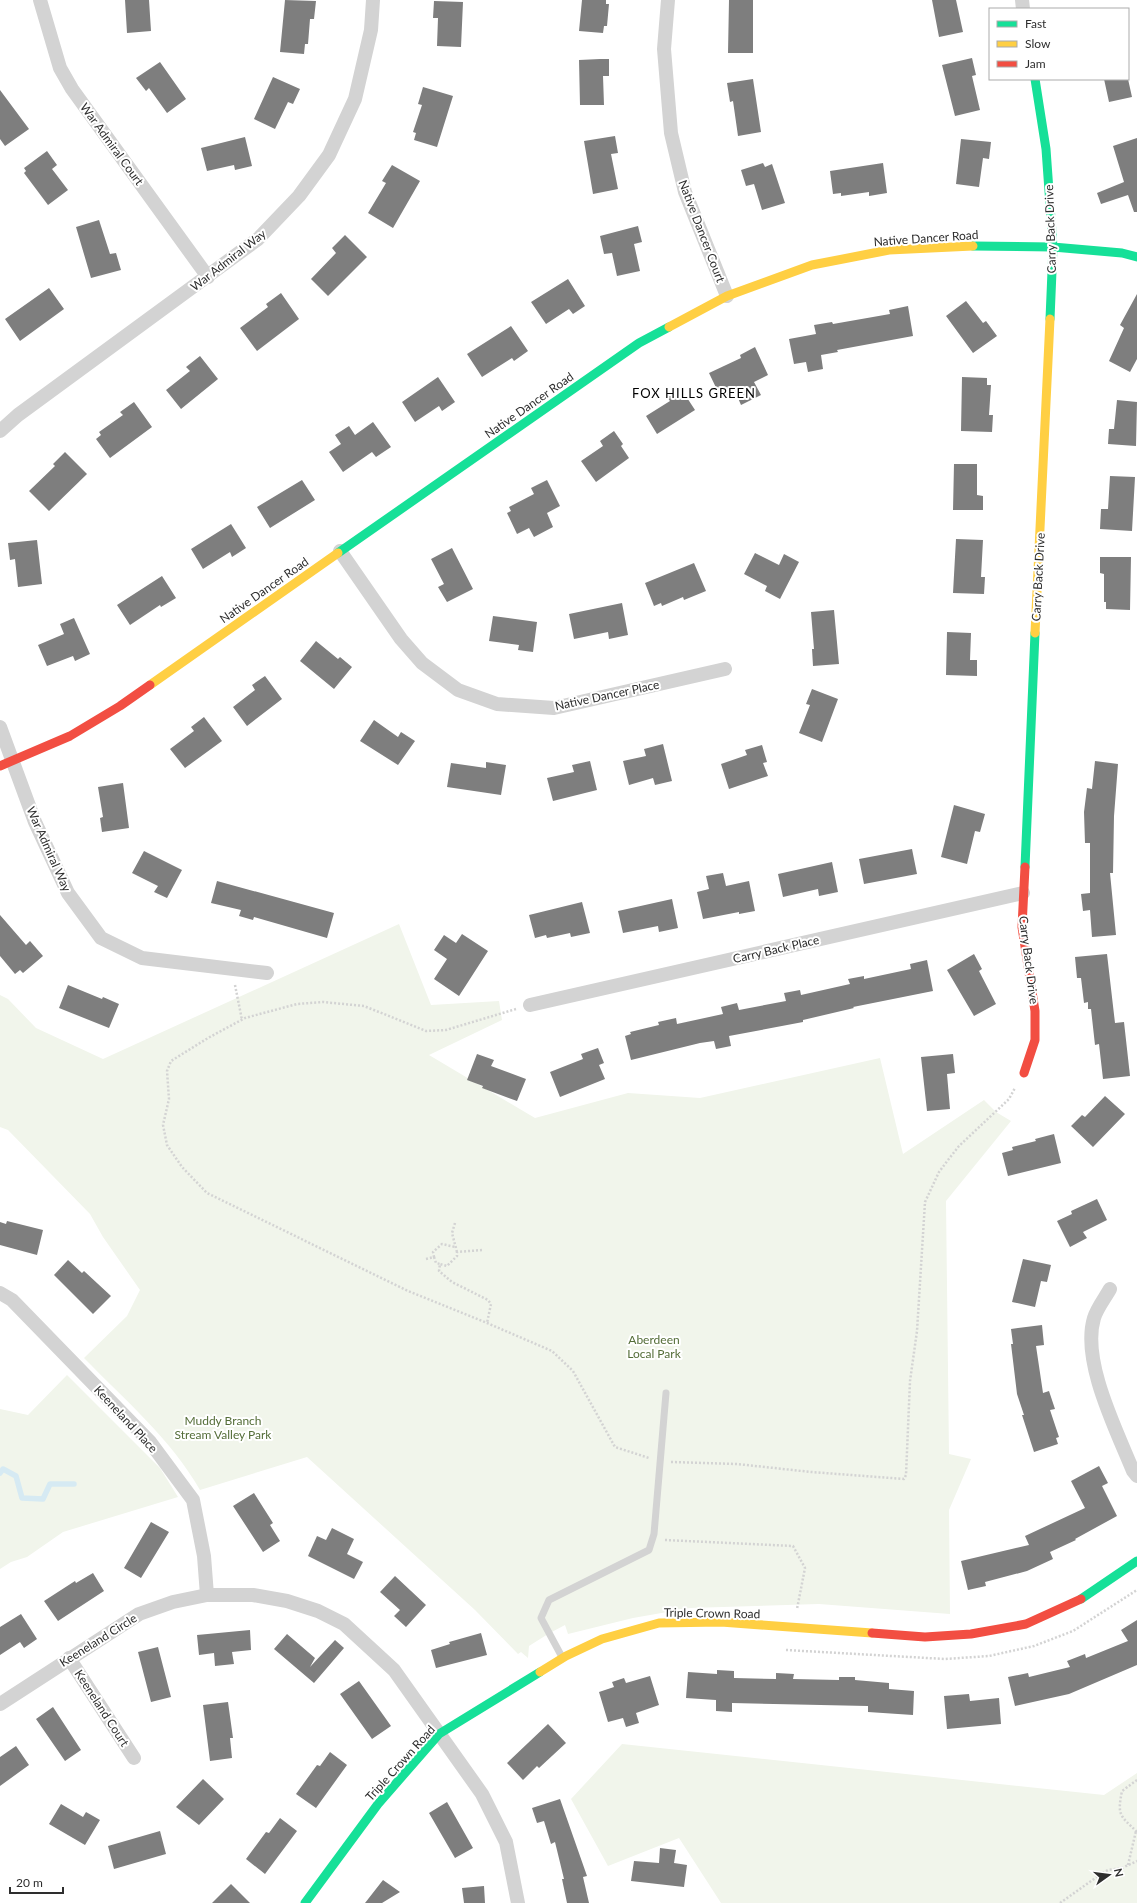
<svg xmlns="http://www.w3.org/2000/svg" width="1137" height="1903" viewBox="0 0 1137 1903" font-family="Lato,sans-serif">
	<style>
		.green { fill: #f1f5eb }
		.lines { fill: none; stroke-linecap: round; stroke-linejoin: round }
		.stream { stroke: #d6eaf3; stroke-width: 5.5 }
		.building { fill: #7e7e7e }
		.path { stroke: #d3d3d3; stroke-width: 2.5; stroke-dasharray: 2 2; stroke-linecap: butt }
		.lane { stroke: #d3d3d3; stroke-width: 7 }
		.street { stroke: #d3d3d3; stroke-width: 14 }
		.fast { stroke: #16e098; stroke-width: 9 }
		.slow { stroke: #ffcf43; stroke-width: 9 }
		.jam { stroke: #f24e42; stroke-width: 9 }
		.labels { text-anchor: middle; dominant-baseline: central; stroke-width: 4; stroke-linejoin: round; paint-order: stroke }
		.street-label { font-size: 12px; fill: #2e2e2e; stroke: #fff }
		.park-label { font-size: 12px; fill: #546d38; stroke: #fff }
		.neighbourhood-label { font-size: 13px; letter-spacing: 1px; fill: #000; stroke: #fff }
	</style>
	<rect width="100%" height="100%" fill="#fff"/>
	<path class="green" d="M399,924L431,1005L499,1001L502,1020L429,1055L535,1118L628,1093L700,1098L880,1058L903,1154L984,1100L996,1112L1011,1121L946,1201L949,1454L971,1459L949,1510L950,1614L819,1604L690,1608L633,1618L568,1634L565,1625L548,1634L529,1646L528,1658L521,1652L518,1654L475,1610L307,1457L200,1490C171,1439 125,1400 84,1358L127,1316L140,1290L103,1237L90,1214L8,1130L0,1127V995L8,999L36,1028L103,1059Z
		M67,1375L160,1468L178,1497L63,1532L27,1557L11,1562L0,1569V1409L28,1415Z
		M622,1744L1104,1795L1137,1773V1903H721L679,1838L608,1866L571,1799Z"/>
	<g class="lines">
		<path class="stream" d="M0,1473L3,1469L16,1476L22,1498L43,1499L50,1484H74"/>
	</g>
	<path class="building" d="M125,0H149L151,31L127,33Z
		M285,0L316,1L314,19H310L308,44H305L304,54L280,52Z
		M582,0H606V4H609L607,26H604L603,33L579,31Z
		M729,0H753V53H728Z
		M932,0H956L963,32L939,37Z
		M434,1L463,2L461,47L437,46L438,18H433Z
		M972,58L976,75L972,76L980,110L955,116L942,65Z
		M600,59H609V76H603L604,105H580L579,60Z
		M160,62L186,99L167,113L149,88L146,91L136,78Z
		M273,77L300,89L293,104L288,102L275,129L254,119Z
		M753,79L761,132L738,136L733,101L730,102L727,83Z
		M1104,79H1128L1132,97L1109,102Z
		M423,87L453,96L437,147L414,140L416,133L413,132L422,105L418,104Z
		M0,90L29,129L5,146L0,139Z
		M615,136L618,153L611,154L618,189L593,194L584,141Z
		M245,137L252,166L235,170L234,165L207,171L201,148Z
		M1137,138V212H1134L1128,195L1101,204L1097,193L1124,182L1113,146Z
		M961,139L991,142L989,159L983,158L979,187L956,184Z
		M47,151L57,165L52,169L68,190L48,205L24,173L26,171L24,168Z
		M763,163L765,167L772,164L785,203L762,210L754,184L746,186L741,170Z
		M883,163L887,193L869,196V192L841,196V193L833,194L830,171Z
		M392,165L420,181L393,228L368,213L386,183L382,181Z
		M99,220L110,254L116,253L121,270L91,278L76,227Z
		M638,226L642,242L634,244L640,271L617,276L612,253L604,254L600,236Z
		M345,235L367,257L328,296L311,279L336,253L332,248Z
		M568,279L585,306L573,314L569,309L546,324L531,302Z
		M49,288L64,309L20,341L5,319Z
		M281,293L299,319L257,351L240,328L268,307L266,304Z
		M1137,294V359L1130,372L1109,361L1124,328L1120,325Z
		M966,301L983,323L986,321L997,336L973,353L946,316Z
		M908,306L913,336L837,350L838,352L821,355L823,369L808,372L806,362L794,364L789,339L816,334L814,325L832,322L833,324L890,314L889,310Z
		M511,326L528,351L514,361L512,358L482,377L467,354Z
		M755,347L768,375L754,382L761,395L741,405L735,391L721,398L709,373L741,358L740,355Z
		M200,356L218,379L181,409L166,390L190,371L186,367Z
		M438,377L455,402L442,411L439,406L415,422L402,402Z
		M962,377L987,378V385H991L989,415H993L992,432L961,431Z
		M680,387L695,410L657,434L646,416L670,401L666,396Z
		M1117,400L1137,402L1136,446L1108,444L1109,429H1114Z
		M134,402L152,427L110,458L96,439L101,435L99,432L123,415L120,412Z
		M373,422L391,447L376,457L372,452L343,472L329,452L341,444L335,435L349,426L355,435Z
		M614,431L623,444L621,446L629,458L596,482L581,461L603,446L600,441Z
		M65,452L87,474L49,511L29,491L55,466L53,464Z
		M954,464H977V495L983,496V510H953Z
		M1110,476L1135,477L1132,531L1100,529L1101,509H1108Z
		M302,480L315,500L270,528L257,507Z
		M547,480L560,506L547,513L553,527L534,537L529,528L517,534L507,513L511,511L509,507L534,494L531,488Z
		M231,524L246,548L232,557L230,552L203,569L191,549Z
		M956,539L983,540L981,577H985L984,594L953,593Z
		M37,540L42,584L18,587L15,559L10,560L8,543Z
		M452,548L473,589L447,602L438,587L444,584L431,559Z
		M755,553L779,565L784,554L799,562L780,599L765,591L767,586L744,574Z
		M1100,557H1131L1130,610L1106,609V602H1104V574L1100,573Z
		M694,563L706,591L684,600L683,597L662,606L661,603L654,606L645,583Z
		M162,576L176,598L161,607L160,605L130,625L117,605Z
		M622,603L628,635L609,639L608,632L574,639L569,614Z
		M834,610L839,664L813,666L812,649H814L811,612Z
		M493,616L537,622L533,652L518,650L519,645L489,641Z
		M74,618L90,654L75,661L73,656L47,666L38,645L64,634L60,624Z
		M947,632L971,633L970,660H977V676L946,675Z
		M316,641L338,659L340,657L352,667L334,689L300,661Z
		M265,676L282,699L247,726L233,707L255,690L252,685Z
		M812,689L838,699L822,742L799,733L810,705L806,704Z
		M204,717L222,741L185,768L170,749L194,731L191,727Z
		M374,720L398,737L401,732L415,741L398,765L360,741Z
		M663,744L672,781L655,785L653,778L629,785L623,761L646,756L644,749Z
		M762,745L767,762L763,763L768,776L729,789L721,764L747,755L745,750Z
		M590,761L597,790L553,801L547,778L574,772L572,765Z
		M1095,761L1118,764L1114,816L1113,873H1110L1116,935L1092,937L1090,910L1083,911L1081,894L1090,893V843H1085L1084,812L1087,788L1092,789Z
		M486,762L506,765L501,795L447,787L451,763L486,768Z
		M123,783L129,828L102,832L100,818L103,817L98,787Z
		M954,805L985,814L980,832L975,831L967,864L941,857Z
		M912,849L917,874L864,884L859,859Z
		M144,851L182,870L167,898L154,892L158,886L132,873Z
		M832,862L838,892L819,896L818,889L783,897L778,874Z
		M723,873L726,886L749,881L755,911L739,914V912L703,919L697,892L709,889L706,876Z
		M217,881L334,913L327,938L254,917L253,920L239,916L241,910L211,903Z
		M672,899L678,928L659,932L658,926L623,933L618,911Z
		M582,902L590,933L571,937L570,933L547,938L546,935L535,938L529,915Z
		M0,915L26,945L30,941L43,956L23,973L20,970L15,974L0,956Z
		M462,934L488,951L459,996L434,979L447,959L434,950L444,935L456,943Z
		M974,954L982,969L979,971L996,1004L974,1016L947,970Z
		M1107,954L1115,1023L1124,1022L1130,1076L1103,1079L1099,1044L1095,1045L1091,1009H1088V1002L1084,1003L1081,978H1077L1075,957Z
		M927,960L933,991L853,1007L854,1008L803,1020V1022L729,1036L731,1046L716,1049L714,1041L700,1043L631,1060L625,1036L631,1034L630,1032L659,1025L658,1022L676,1018L677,1024L723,1014L721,1007L737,1003L739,1010L786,1001L784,993L800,990L801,995L850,984L848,979L864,976V979L911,969L910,964Z
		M68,985L102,999L103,997L119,1004L109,1028L59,1008Z
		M598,1048L604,1063L599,1065L605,1079L560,1097L550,1072L583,1059L581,1054Z
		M477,1054L494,1060L491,1066L526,1079L517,1101L482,1088L483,1086L467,1080Z
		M953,1054L955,1073L947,1074L950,1109L927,1111L921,1057Z
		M1105,1096L1125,1114L1093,1147L1071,1126L1082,1115L1085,1117Z
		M1054,1134L1061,1163L1008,1176L1002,1153L1013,1150L1012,1147L1036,1141L1035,1139Z
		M1097,1199L1107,1220L1083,1232L1087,1238L1070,1247L1057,1221L1072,1214L1071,1211Z
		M7,1221L43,1230L37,1255L0,1245V1222L6,1224Z
		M1023,1259L1051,1265L1047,1282L1041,1281L1035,1307L1012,1302Z
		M68,1260L82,1273L84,1271L111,1296L93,1314L54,1275Z
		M1042,1325L1044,1345L1036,1346L1043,1393L1049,1391L1055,1409L1050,1410L1059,1437L1056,1438L1058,1444L1034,1452L1022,1415H1024L1017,1394L1011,1344H1013L1011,1329Z
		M1099,1466L1108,1483L1102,1486L1117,1516L1075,1539L1076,1540L1050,1552L1053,1559L1027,1571L985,1582L986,1586L968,1590L961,1561L1029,1545L1025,1536L1085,1508L1071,1481Z
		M254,1493L273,1523L270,1525L280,1541L263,1552L233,1506Z
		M151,1522L169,1532L141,1578L124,1568Z
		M332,1528L354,1539L347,1554L363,1562L354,1579L308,1556L317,1536L326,1540Z
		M93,1573L104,1591L58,1621L44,1601L75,1581L76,1583Z
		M395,1576L426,1605L406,1627L394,1616L400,1610L380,1592Z
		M21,1614L37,1639L24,1648L20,1642L0,1655V1627Z
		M1137,1620V1665L1069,1694L1015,1706L1008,1677L1028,1673L1029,1677L1070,1667L1067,1661L1085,1654L1086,1658L1128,1641L1121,1630Z
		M250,1630L251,1650L232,1652L234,1664L215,1666L214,1653L199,1655L197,1635Z
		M481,1633L487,1655L436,1668L431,1650L450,1644L449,1642Z
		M287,1634L315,1658L310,1667L335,1640L344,1648L314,1683L274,1649Z
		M158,1647L171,1697L151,1702L138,1652Z
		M717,1670L734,1671V1678L776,1679V1673L794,1674L793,1679L839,1680V1677H855V1680L889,1683V1689L914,1691L913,1715L868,1712V1706L732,1703V1712L716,1711V1700L686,1698L688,1672L717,1674Z
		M650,1676L659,1705L636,1713L639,1723L626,1727L623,1718L608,1722L599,1692L614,1687L612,1682L624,1678L626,1683Z
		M359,1681L391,1726L372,1739L340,1694Z
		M969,1694L970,1701L999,1698L1001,1724L947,1729L944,1696Z
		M228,1702L233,1738H230L232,1758L210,1761L203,1705Z
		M53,1707L81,1750L65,1761L36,1719Z
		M548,1724L566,1743L539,1768L537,1766L523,1780L507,1763Z
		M16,1746L29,1765L0,1786V1757Z
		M330,1752L347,1765L316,1808L296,1794L317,1765L320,1766Z
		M203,1779L224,1799L199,1825L176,1807Z
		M560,1799L587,1876L583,1877L589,1903H567L562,1879H564L555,1842L551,1844L544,1821L537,1823L532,1808Z
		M447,1802L473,1848L455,1858L429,1813Z
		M61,1804L83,1817L86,1812L100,1820L85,1845L49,1824Z
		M280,1818L297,1831L265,1874L246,1859L266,1832L269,1833Z
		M160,1831L166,1854L114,1869L108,1846Z
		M660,1848L676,1850L674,1863L687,1865L684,1887L631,1881L634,1861L659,1863Z
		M383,1880L400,1892L382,1903H365Z
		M231,1884L250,1903H212Z
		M484,1886L485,1903H464L462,1888Z"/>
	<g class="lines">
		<path class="path" d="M235,985L242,1020
			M516,1009L446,1030L426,1031L364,1006L323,1002L297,1004L245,1018L208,1038L171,1061L167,1071L169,1099L163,1125L167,1145L182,1167L207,1193L408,1291L487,1323L552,1351L573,1371L615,1447L649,1458
			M455,1223L452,1233L457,1252
			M482,1250L457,1252V1256L447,1266L440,1264L439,1271L452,1282L488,1300L491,1304L487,1323
			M434,1257L436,1263L440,1264
			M426,1259L434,1257L433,1252L442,1244L455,1247
			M671,1462L737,1464L811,1472L904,1479L906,1475L910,1381L917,1331L925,1202L939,1172L948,1160L959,1146L1009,1099L1015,1088
			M665,1540L793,1546L805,1568L797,1609
			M786,1650L945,1659L989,1656L1034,1646L1073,1631L1137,1590
			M1137,1780L1122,1791C1117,1816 1120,1815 1137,1832
			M1128,1865L1136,1831
			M1060,1903L1101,1874L1108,1870L1122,1868L1137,1861"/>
		<path class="lane" d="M562,1657L541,1618L549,1600L649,1550L654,1534L666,1393"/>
		<path class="street" d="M40,0L60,68L72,89L208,277
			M668,0L664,49L671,133L685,192L727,296
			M1022,0L1023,9
			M0,431L18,415L258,239L299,196L329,155L355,99L371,30L373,0
			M340,551L401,639L422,663L458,690L497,704L554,708L725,669
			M0,727L35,822L68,893L101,938L142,958L267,973
			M530,1005L1023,893
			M1110,1289C1105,1298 1097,1308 1094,1318C1081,1361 1117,1431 1133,1471L1137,1476
			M0,1293L12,1300L150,1442L193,1500L204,1556L207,1595
			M69,1658L134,1758
			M0,1704L139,1614L173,1602L207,1595H253L287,1601L318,1611L344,1624L394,1670L482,1794L506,1842L518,1903"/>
		<path class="fast" d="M1035,79L1046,149L1053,247L1050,319
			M973,246L1053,247L1122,253L1137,257
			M338,553L639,343L669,327
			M1025,867L1035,633
			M1081,1599L1137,1561
			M305,1903L378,1804L439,1734L540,1672"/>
		<path class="slow" d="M669,327L727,296L812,265L889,250L973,246
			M1035,633L1050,319
			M150,685L338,553
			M540,1672L566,1656L602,1639L659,1623L721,1622L872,1633"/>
		<path class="jam" d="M0,766L70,736L120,706L150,685
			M1024,1073L1035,1040V1011L1022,927L1025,867
			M872,1633L925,1637L971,1634L1026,1624L1081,1599"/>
	</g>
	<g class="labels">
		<g class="street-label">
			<text transform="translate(112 144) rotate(54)">War Admiral Court</text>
			<text transform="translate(1050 229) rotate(-92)">Carry Back Drive</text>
			<text transform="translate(702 231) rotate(69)">Native Dancer Court</text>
			<text transform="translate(926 238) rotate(-4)">Native Dancer Road</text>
			<text transform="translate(228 260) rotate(-38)">War Admiral Way</text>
			<text transform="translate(529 405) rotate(-35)">Native Dancer Road</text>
			<text transform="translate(1038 577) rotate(-87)">Carry Back Drive</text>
			<text transform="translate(264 590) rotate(-35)">Native Dancer Road</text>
			<text transform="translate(607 695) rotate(-12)">Native Dancer Place</text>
			<text transform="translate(49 849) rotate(66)">War Admiral Way</text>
			<text transform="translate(776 949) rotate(-13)">Carry Back Place</text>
			<text transform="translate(1029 960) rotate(83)">Carry Back Drive</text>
			<text transform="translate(126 1419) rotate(47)">Keeneland Place</text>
			<text transform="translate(712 1613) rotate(1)">Triple Crown Road</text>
			<text transform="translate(98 1640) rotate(-32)">Keeneland Circle</text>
			<text transform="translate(102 1708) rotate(57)">Keeneland Court</text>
			<text transform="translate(400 1763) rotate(-48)">Triple Crown Road</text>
		</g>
		<g class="park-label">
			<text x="654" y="1339">Aberdeen<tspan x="654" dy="14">Local Park</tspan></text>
			<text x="223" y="1420">Muddy Branch<tspan x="223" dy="14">Stream Valley Park</tspan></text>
		</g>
		<g class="neighbourhood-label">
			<text x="694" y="393">FOX HILLS GREEN</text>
		</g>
	</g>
	<rect x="989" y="8" width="140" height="72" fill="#ffffff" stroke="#ababab"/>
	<rect x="997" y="21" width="20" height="6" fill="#16e098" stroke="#ababab"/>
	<text x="1025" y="28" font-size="12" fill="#2e2e2e">Fast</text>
	<rect x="997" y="41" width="20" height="6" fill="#ffcf43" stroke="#ababab"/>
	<text x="1025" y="48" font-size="12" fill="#2e2e2e">Slow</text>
	<rect x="997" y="61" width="20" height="6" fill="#f24e42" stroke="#ababab"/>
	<text x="1025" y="68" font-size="12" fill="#2e2e2e">Jam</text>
	<g transform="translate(1109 1875) rotate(76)" stroke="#ffffff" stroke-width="3" paint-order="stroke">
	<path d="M0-3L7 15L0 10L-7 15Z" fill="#2e2e2e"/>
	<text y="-6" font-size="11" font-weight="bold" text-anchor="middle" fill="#2e2e2e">N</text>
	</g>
	<path d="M10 1887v6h53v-6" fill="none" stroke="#2e2e2e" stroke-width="2"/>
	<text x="16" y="1887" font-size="12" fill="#2e2e2e" stroke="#ffffff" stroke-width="3" paint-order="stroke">20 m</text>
</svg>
